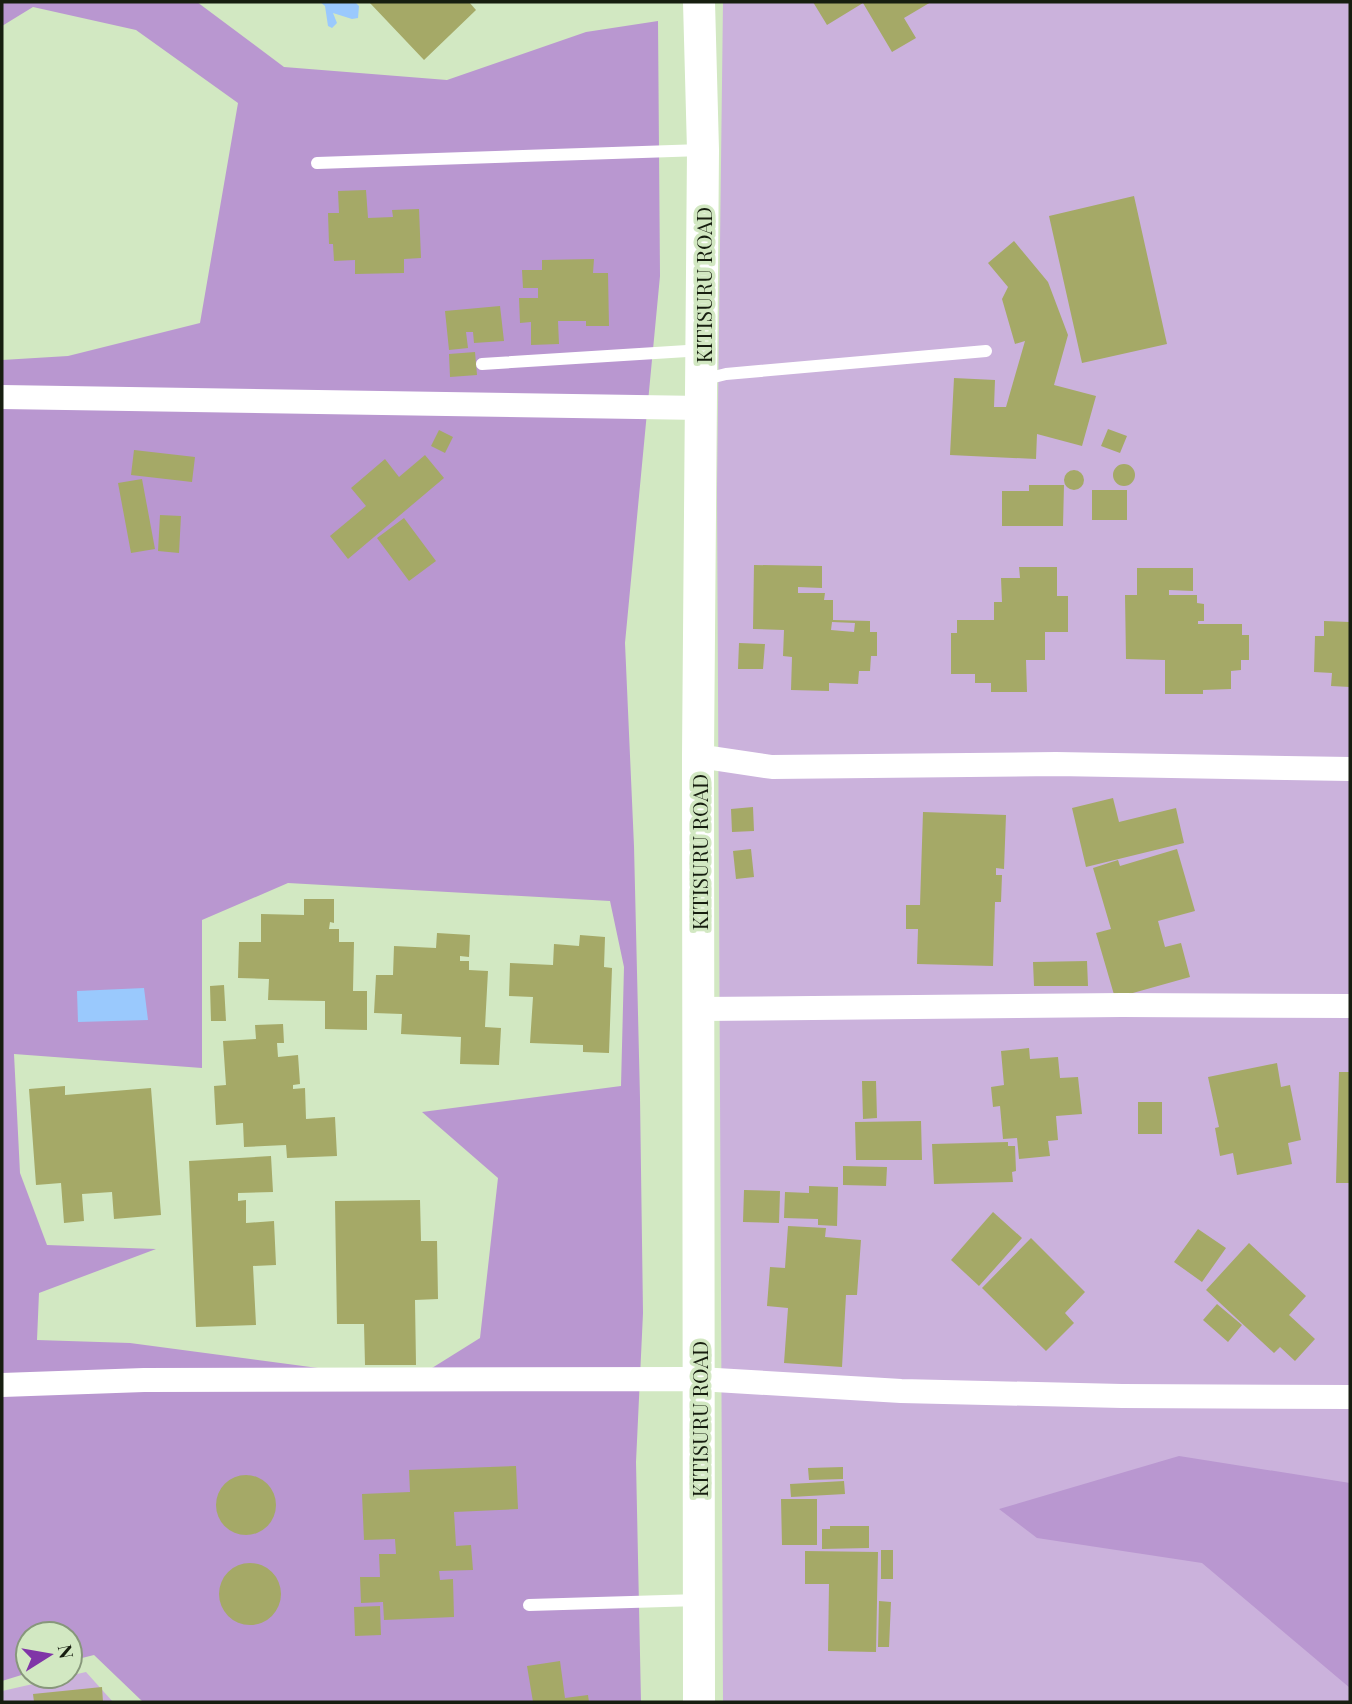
<svg xmlns="http://www.w3.org/2000/svg" width="1352" height="1704" viewBox="0 0 1352 1704" font-family="'Playfair Display',serif">
	<style>
		.green { fill: #cbb2dc }
		.forest { fill: #b997d0; fill-rule: evenodd }
		.water { fill: #9ac9fd }
		.building { fill: #a5a967; fill-rule: evenodd }
		.lines { fill: none; stroke-linecap: round; stroke-linejoin: round }
		.service { stroke: #fff; stroke-width: 12 }
		.minor { stroke: #fff; stroke-width: 24 }
		.tertiary { stroke: #fff; stroke-width: 32 }
		.labels { text-anchor: middle; dominant-baseline: central; stroke-width: 7; stroke-linejoin: round; paint-order: stroke }
		.street-label { font-size: 21px; fill: #171e10; stroke: #d2e8c2 }
	</style>
	<rect width="100%" height="100%" fill="#d2e8c2"/>
	<path class="green" d="M723,2H1350V1702H723L717,488Z
		M86,1672L113,1702H2V1691Z"/>
	<path class="forest" d="M2,2H197L284,67L447,80L586,32L658,21L660,276L625,643L634,846L640,1098L643,1313L636,1462L641,1702H143L94,1655L70,1661V1634H28V1673L2,1681V360L68,356L200,323L238,103L136,30L33,7L2,26ZM288,883L610,901L624,967L621,1086L422,1112L498,1178L480,1338L432,1368L333,1370L130,1343L37,1340L39,1293L156,1249L47,1245L20,1173L14,1054L202,1068V920Z
		M1179,1456L1350,1483V1688L1202,1563L1037,1538L999,1509Z"/>
	<path class="water" d="M320,2H355L359,6L358,18L352,19L333,13L337,23L332,28L328,26L325,6Z
		M144,988L148,1020L78,1022L77,991Z"/>
	<path class="building" d="M369,2H469L476,10L424,60Z
		M813,2H931L904,18L916,38L892,52L863,3L827,25Z
		M366,190L368,218L393,217L392,210L419,209L421,258L404,259V273L355,274V260L334,261L333,244H329L328,213H339L338,191Z
		M1134,196L1167,344L1082,363L1049,216Z
		M1014,241L1048,282L1068,335L1054,385L1096,396L1082,446L1037,434L1036,459L950,455L954,378L995,380L994,407H1006L1025,341L1015,344L1002,299L1008,287L988,263Z
		M594,259L593,273H608L609,326H586V321H558L559,344L531,345V322L520,323L519,298H538V288H523L522,270H542V260Z
		M500,306L504,341L474,343L473,332H466L468,348L449,350L445,311Z
		M475,352L477,375L450,377L449,354Z
		M1108,429L1127,436L1120,453L1101,446Z
		M439,430L453,437L445,453L431,446Z
		M134,450L195,457L192,482L131,475Z
		M425,455L444,478L348,559L330,536L366,506L351,488L385,459L399,477Z
		M1113 475a11 11 0 1 1 22 0a11 11 0 1 1-22 0Z
		M1064 480a10 10 0 1 1 20 0a10 10 0 1 1-20 0Z
		M142,479L155,549L131,553L118,483Z
		M1029,485H1064L1063,526H1002V491H1029Z
		M1092,490H1127V520H1092Z
		M160,515L181,516L179,553L158,551Z
		M404,518L436,561L409,581L377,538Z
		M754,565L822,566V588L798,587V593H825L824,600H833V620L870,621V632H877V656H871L870,671H859L858,684L829,683V691L791,690L792,657L783,656L784,630L753,629ZM832,622L855,623L854,632L831,630Z
		M1019,567H1057V596H1068V632H1045V660H1026L1027,692H991V683H975V674H951V633H957V620H994V602H1002L1001,578H1020Z
		M1137,568H1193V591L1169,590V595H1197V603L1204,604V621H1198V624H1242V635H1249V660H1241V670L1231,671V689L1203,690V694H1165V660L1126,659L1125,595H1137Z
		M1324,621L1350,622V687L1331,686L1332,673L1314,672L1315,636H1324Z
		M739,643L765,644L763,669H738Z
		M1113,798L1119,822L1176,808L1184,843L1086,867L1072,808Z
		M753,807L754,831L732,832L731,809Z
		M923,812L1006,815L1004,869L996,868V875H1002L1001,902H995L993,966L917,964L918,929H906V905H920Z
		M751,849L754,877L736,879L733,851Z
		M1177,849L1195,911L1158,921L1165,947L1181,943L1190,977L1115,998L1096,933L1111,929L1093,868L1118,860L1120,866Z
		M304,899H334V923L330,922L329,929H339V942H354L353,991H367V1030L325,1029V1001L268,1000L269,979L238,978L239,942H261V914L304,915Z
		M437,933L470,935L469,957L460,956V961H469V970L488,971L485,1027L501,1028L499,1065L460,1064L461,1037L401,1034L402,1014L374,1013L376,975H393L394,946L436,948Z
		M580,935L605,937L604,967L612,968L609,1053L583,1052V1045L530,1043L533,997L509,996L510,963L553,965L554,944L579,946Z
		M1087,961L1088,986H1034L1033,962Z
		M224,985L226,1021H211L210,986Z
		M283,1024L284,1043H277L278,1057L298,1055L300,1084L293,1085V1089L305,1088L306,1119L335,1117L337,1156L287,1158L286,1145L244,1147L243,1123L216,1125L214,1086L226,1085L223,1041L256,1039L255,1025Z
		M1029,1048L1030,1059L1058,1057L1060,1078L1078,1077L1082,1114L1056,1116L1058,1140L1048,1141L1050,1156L1019,1159L1017,1138L1003,1139L1000,1106L993,1107L991,1087L1004,1085L1001,1051Z
		M1277,1063L1281,1087L1290,1085L1301,1140L1288,1143L1292,1164L1237,1175L1233,1153L1220,1156L1215,1128L1219,1127L1208,1077Z
		M1339,1072H1350V1183H1336Z
		M862,1081H876L877,1118L863,1119Z
		M65,1086V1095L151,1088L161,1215L114,1219L112,1192L82,1194L84,1221L64,1223L61,1183L36,1185L29,1089Z
		M1138,1102H1162V1134H1138Z
		M921,1121L922,1160H856L855,1122Z
		M1008,1142V1146H1015L1016,1171L1012,1172L1013,1182L934,1184L932,1144Z
		M271,1156L273,1192L238,1193V1201L246,1200V1223L274,1221L276,1265L253,1266L256,1325L196,1327L189,1161Z
		M843,1166L887,1167L886,1186L843,1185Z
		M809,1186L838,1187L837,1226L818,1225V1219L784,1218L785,1192L809,1193Z
		M744,1190L780,1191L779,1223L743,1222Z
		M420,1200L421,1241H437L438,1299L415,1300L416,1365H365L364,1324H337L335,1201Z
		M993,1212L1022,1238L979,1286L951,1260Z
		M788,1226L826,1228L825,1237L861,1240L857,1295H846L842,1367L784,1363L788,1308L767,1306L770,1267L785,1268Z
		M1198,1229L1226,1248L1202,1282L1174,1262Z
		M1031,1238L1085,1292L1065,1313L1074,1323L1046,1351L982,1288Z
		M1249,1243L1306,1296L1289,1315L1315,1339L1295,1361L1280,1347L1274,1353L1206,1290Z
		M1217,1304L1242,1325L1228,1342L1203,1320Z
		M516,1466L518,1509L454,1512L456,1546L471,1545L473,1570L439,1571L440,1580L453,1579L454,1617L384,1620L383,1602L361,1603L360,1577H380L379,1554H396L395,1539L364,1540L362,1494L410,1492L409,1470Z
		M843,1467V1479L809,1480L808,1468Z
		M216 1505a30 30 0 1 1 60 0a30 30 0 1 1-60 0Z
		M844,1481L845,1494L791,1497L790,1484Z
		M781,1499H817V1545H782Z
		M830,1526H869V1548L822,1549V1529H830Z
		M881,1550H893V1579H881Z
		M805,1551L878,1552L876,1652L828,1651L829,1584H805Z
		M219 1594a31 31 0 1 1 62 0a31 31 0 1 1-62 0Z
		M879,1601L891,1602L889,1647H878Z
		M380,1606L381,1635L355,1636L354,1607Z
		M560,1661L565,1698L588,1695L589,1702H533L527,1666Z
		M102,1687L103,1702H34L33,1694Z"/>
	<g class="lines">
		<path class="service" d="M317,163L702,150
			M482,364L703,350
			M702,380L726,374L986,351
			M529,1605L699,1600"/>
		<path class="minor" d="M2,397L702,408
			M698,756L772,767L1056,764L1350,769
			M700,1009L1122,1005L1350,1006
			M2,1385L144,1380L699,1379L901,1391L1122,1396L1350,1397"/>
		<path class="tertiary" d="M699,2L703,150L698,756L699,1702"/>
	</g>
	<g class="labels">
		<g class="street-label">
			<text transform="translate(703 285) rotate(-90)">KITISURU ROAD</text>
			<text transform="translate(699 852) rotate(-90)">KITISURU ROAD</text>
			<text transform="translate(699 1419) rotate(-90)">KITISURU ROAD</text>
		</g>
	</g>
	<rect width="1352" height="1704" fill="none" stroke="#171e10" stroke-width="7"/>
	<g transform="translate(49 1655) rotate(79)"><circle r="33" fill="#d2e8c2" stroke="#87977b" stroke-width="2"/>
	<path d="M0-5L12 26L0 18L-12 26Z" fill="#8035a7"/>
	<text y="-10" font-size="19" font-weight="bold" text-anchor="middle" fill="#171e10">N</text>
	</g>
</svg>
